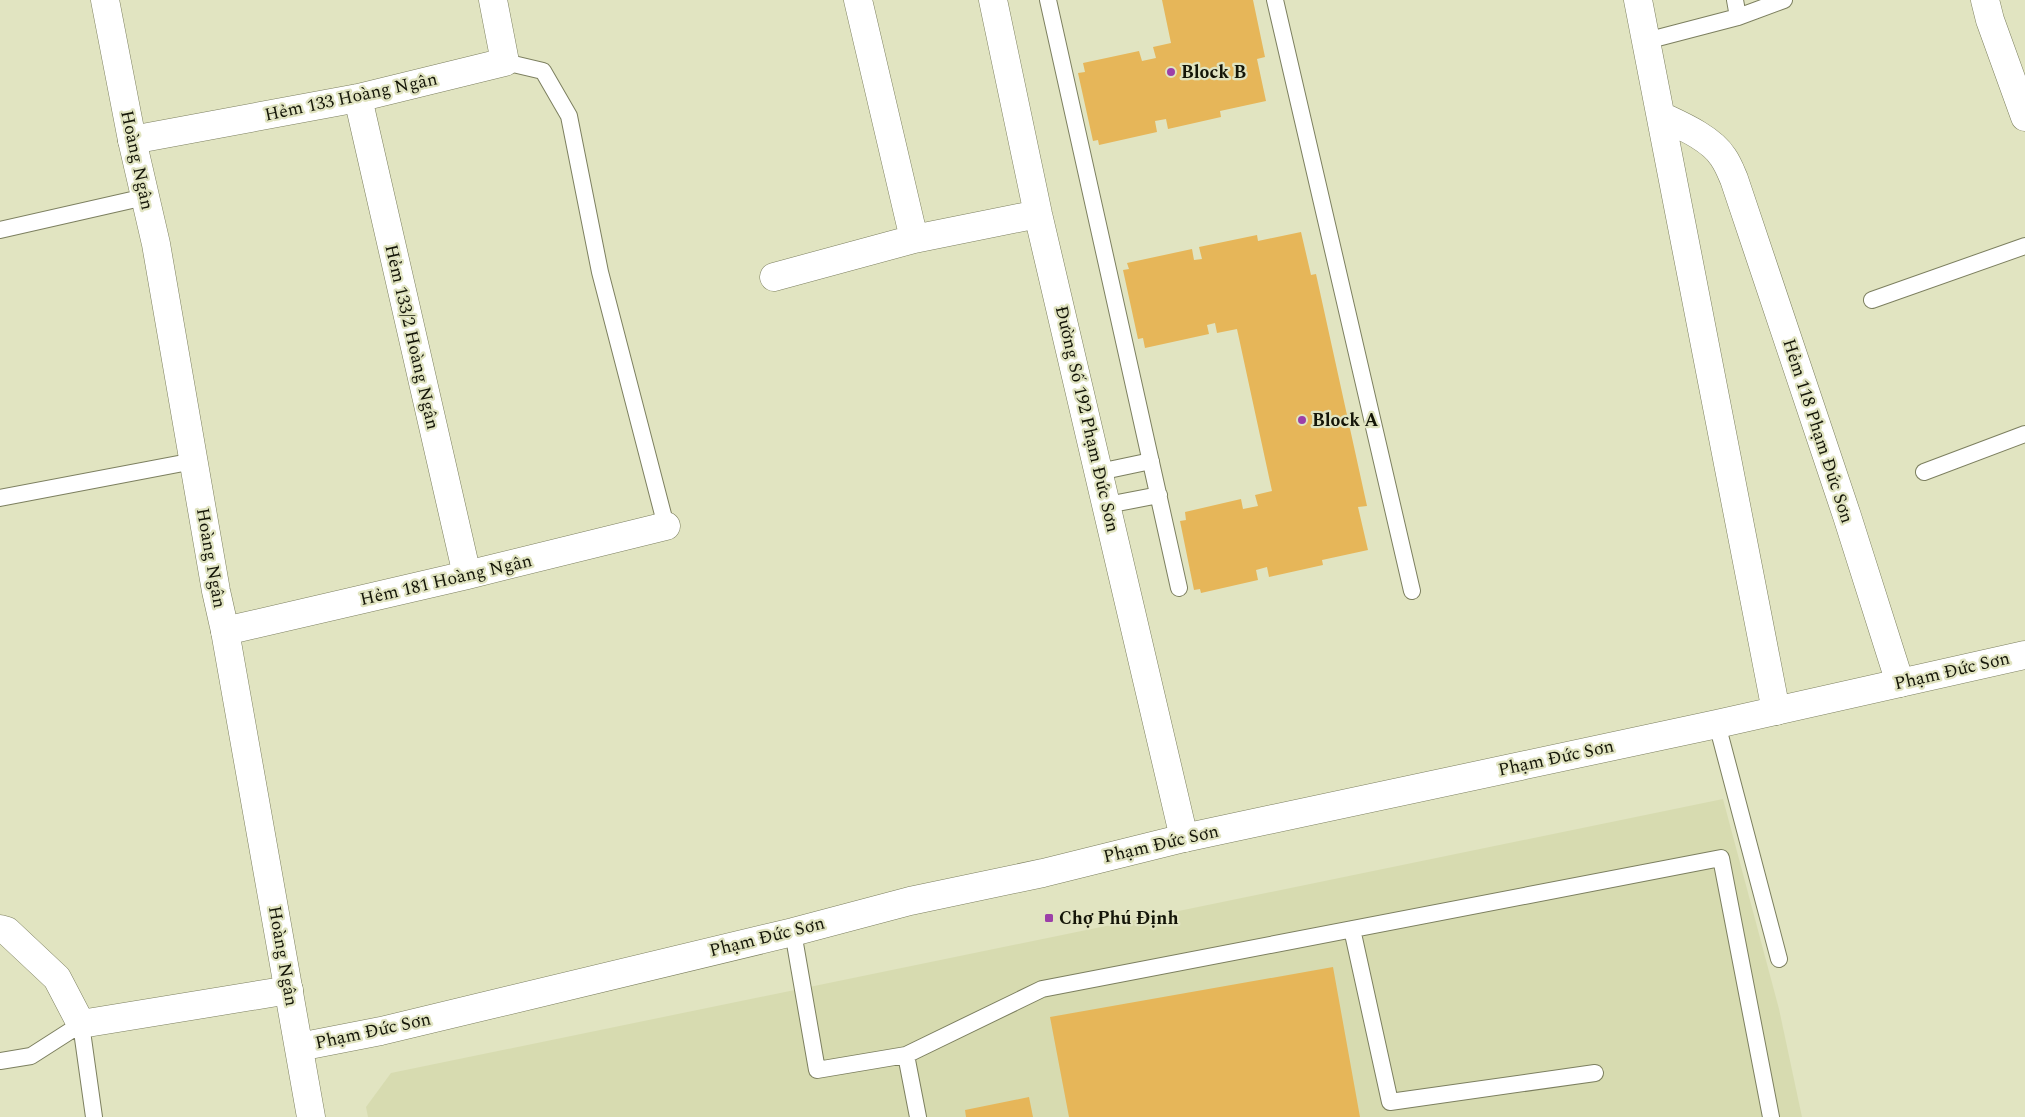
<svg xmlns="http://www.w3.org/2000/svg" width="2025" height="1117" viewBox="0 0 2025 1117" font-family="Spectral,serif">
	<style>
		.built { fill: #d7dbb0 }
		.building { fill: #e6b659 }
		.lines { fill: none; stroke-linecap: round; stroke-linejoin: round }
		.lane-casing { stroke: #7c7f5f; stroke-width: 18 }
		.street-casing { stroke: #7c7f5f; stroke-width: 29 }
		.secondary-casing { stroke: #7c7f5f; stroke-width: 29 }
		.lane { stroke: #fff; stroke-width: 16 }
		.street { stroke: #fff; stroke-width: 28 }
		.secondary { stroke: #fff; stroke-width: 28 }
		.poi-dot { fill: #9c3fa8; stroke: #e1e4c1; stroke-width: 2 }
		.labels { text-anchor: middle; dominant-baseline: central; stroke-width: 4.5; stroke-linejoin: round; paint-order: stroke }
		.poi-label { font-size: 18px; font-weight: bold; fill: #141508; stroke: #e1e4c1; text-anchor: start }
		.street-label { font-size: 18px; fill: #141508; stroke: #e1e4c1 }
	</style>
	<rect width="100%" height="100%" fill="#e1e4c1"/>
	<path class="built" d="M1723,799L1779,1009L1802,1117H368L366,1107L391,1073Z"/>
	<path class="building" d="M1162,0H1253L1265,57L1257,59L1266,101L1220,111L1221,117L1168,129L1166,119L1155,121L1157,132L1099,145L1098,140L1093,141L1078,73L1085,72L1083,63L1139,51L1142,61L1156,58L1153,47L1171,43Z
		M1301,232L1311,275L1316,274L1367,506L1358,507L1368,550L1322,560L1323,565L1269,577L1267,567L1256,570L1258,580L1201,593L1200,589L1194,590L1180,521L1186,520L1185,512L1241,499L1243,509L1258,506L1255,495L1272,491L1237,329L1217,333L1215,323L1207,325L1209,334L1145,348L1143,338L1138,339L1123,270L1129,269L1127,263L1192,249L1194,260L1202,259L1199,247L1257,235L1258,241Z
		M1333,967L1360,1117H1069L1050,1017Z
		M1029,1097L1033,1117H966L965,1110Z"/>
	<g class="lines">
		<g class="lane-casing">
			<path id="lane" d="M1048,0L1179,588
				M1275,0L1412,591
				M1735,0L1738,17L1784,0
				M1646,41L1738,17
				M505,62L543,71L569,116L600,272L666,526
				M0,230L145,197
				M1872,300L2025,246
				M1099,472L1151,461
				M1924,472L2025,434
				M0,498L194,461
				M1107,505L1159,495
				M1717,724L1779,959
				M1352,929L1390,1102L1595,1073
				M793,932L817,1070L906,1055L918,1117
				M906,1055L1042,989L1721,858L1771,1117
				M0,1061L31,1056L81,1024L94,1117"/>
		</g>
		<g class="street-casing">
			<path id="street" d="M858,0L914,239
				M993,0L1038,214L1184,838
				M1638,0L1776,711
				M1985,0L1990,20L2025,117
				M358,98L467,575
				M1661,116C1680,125 1711,138 1723,157C1728,164 1731,172 1734,179L1847,516L1900,683
				M132,140L358,98L505,62L493,0
				M774,277L914,239L1038,214
				M225,631L467,575L666,526
				M0,929L7,931L57,978L81,1024L289,990"/>
		</g>
		<g class="secondary-casing">
			<path id="secondary" d="M105,0L132,140L156,244L216,591L225,631L311,1117
				M299,1047L381,1031L793,932L910,901L1043,873L1184,838L1717,724L2025,655"/>
		</g>
		<use href="#lane" class="lane"/>
		<use href="#street" class="street"/>
		<use href="#secondary" class="secondary"/>
	</g>
	<g class="poi-dot">
		<circle cx="1171" cy="72" r="5"/>
		<circle cx="1302" cy="420" r="5"/>
		<rect x="1044" y="913" width="10" height="10" rx="2.5"/>
	</g>
	<g class="labels">
		<g class="poi-label">
			<text x="1181" y="72">Block B</text>
			<text x="1312" y="420">Block A</text>
			<text x="1059" y="918">Chợ Phú Định</text>
		</g>
		<g class="street-label">
			<text transform="translate(351 97) rotate(-12)">Hẻm 133 Hoàng Ngân</text>
			<text transform="translate(137 160) rotate(78)">Hoàng Ngân</text>
			<text transform="translate(412 337) rotate(77)">Hẻm 133/2 Hoàng Ngân</text>
			<text transform="translate(1087 419) rotate(77)">Đường Số 192 Phạm Đức Sơn</text>
			<text transform="translate(1818 431) rotate(72)">Hẻm 118 Phạm Đức Sơn</text>
			<text transform="translate(211 558) rotate(80)">Hoàng Ngân</text>
			<text transform="translate(446 580) rotate(-13)">Hẻm 181 Hoàng Ngân</text>
			<text transform="translate(1952 671) rotate(-13)">Phạm Đức Sơn</text>
			<text transform="translate(1556 758) rotate(-12)">Phạm Đức Sơn</text>
			<text transform="translate(1161 844) rotate(-13)">Phạm Đức Sơn</text>
			<text transform="translate(767 937) rotate(-14)">Phạm Đức Sơn</text>
			<text transform="translate(283 956) rotate(80)">Hoàng Ngân</text>
			<text transform="translate(373 1031) rotate(-12)">Phạm Đức Sơn</text>
		</g>
	</g>
</svg>
